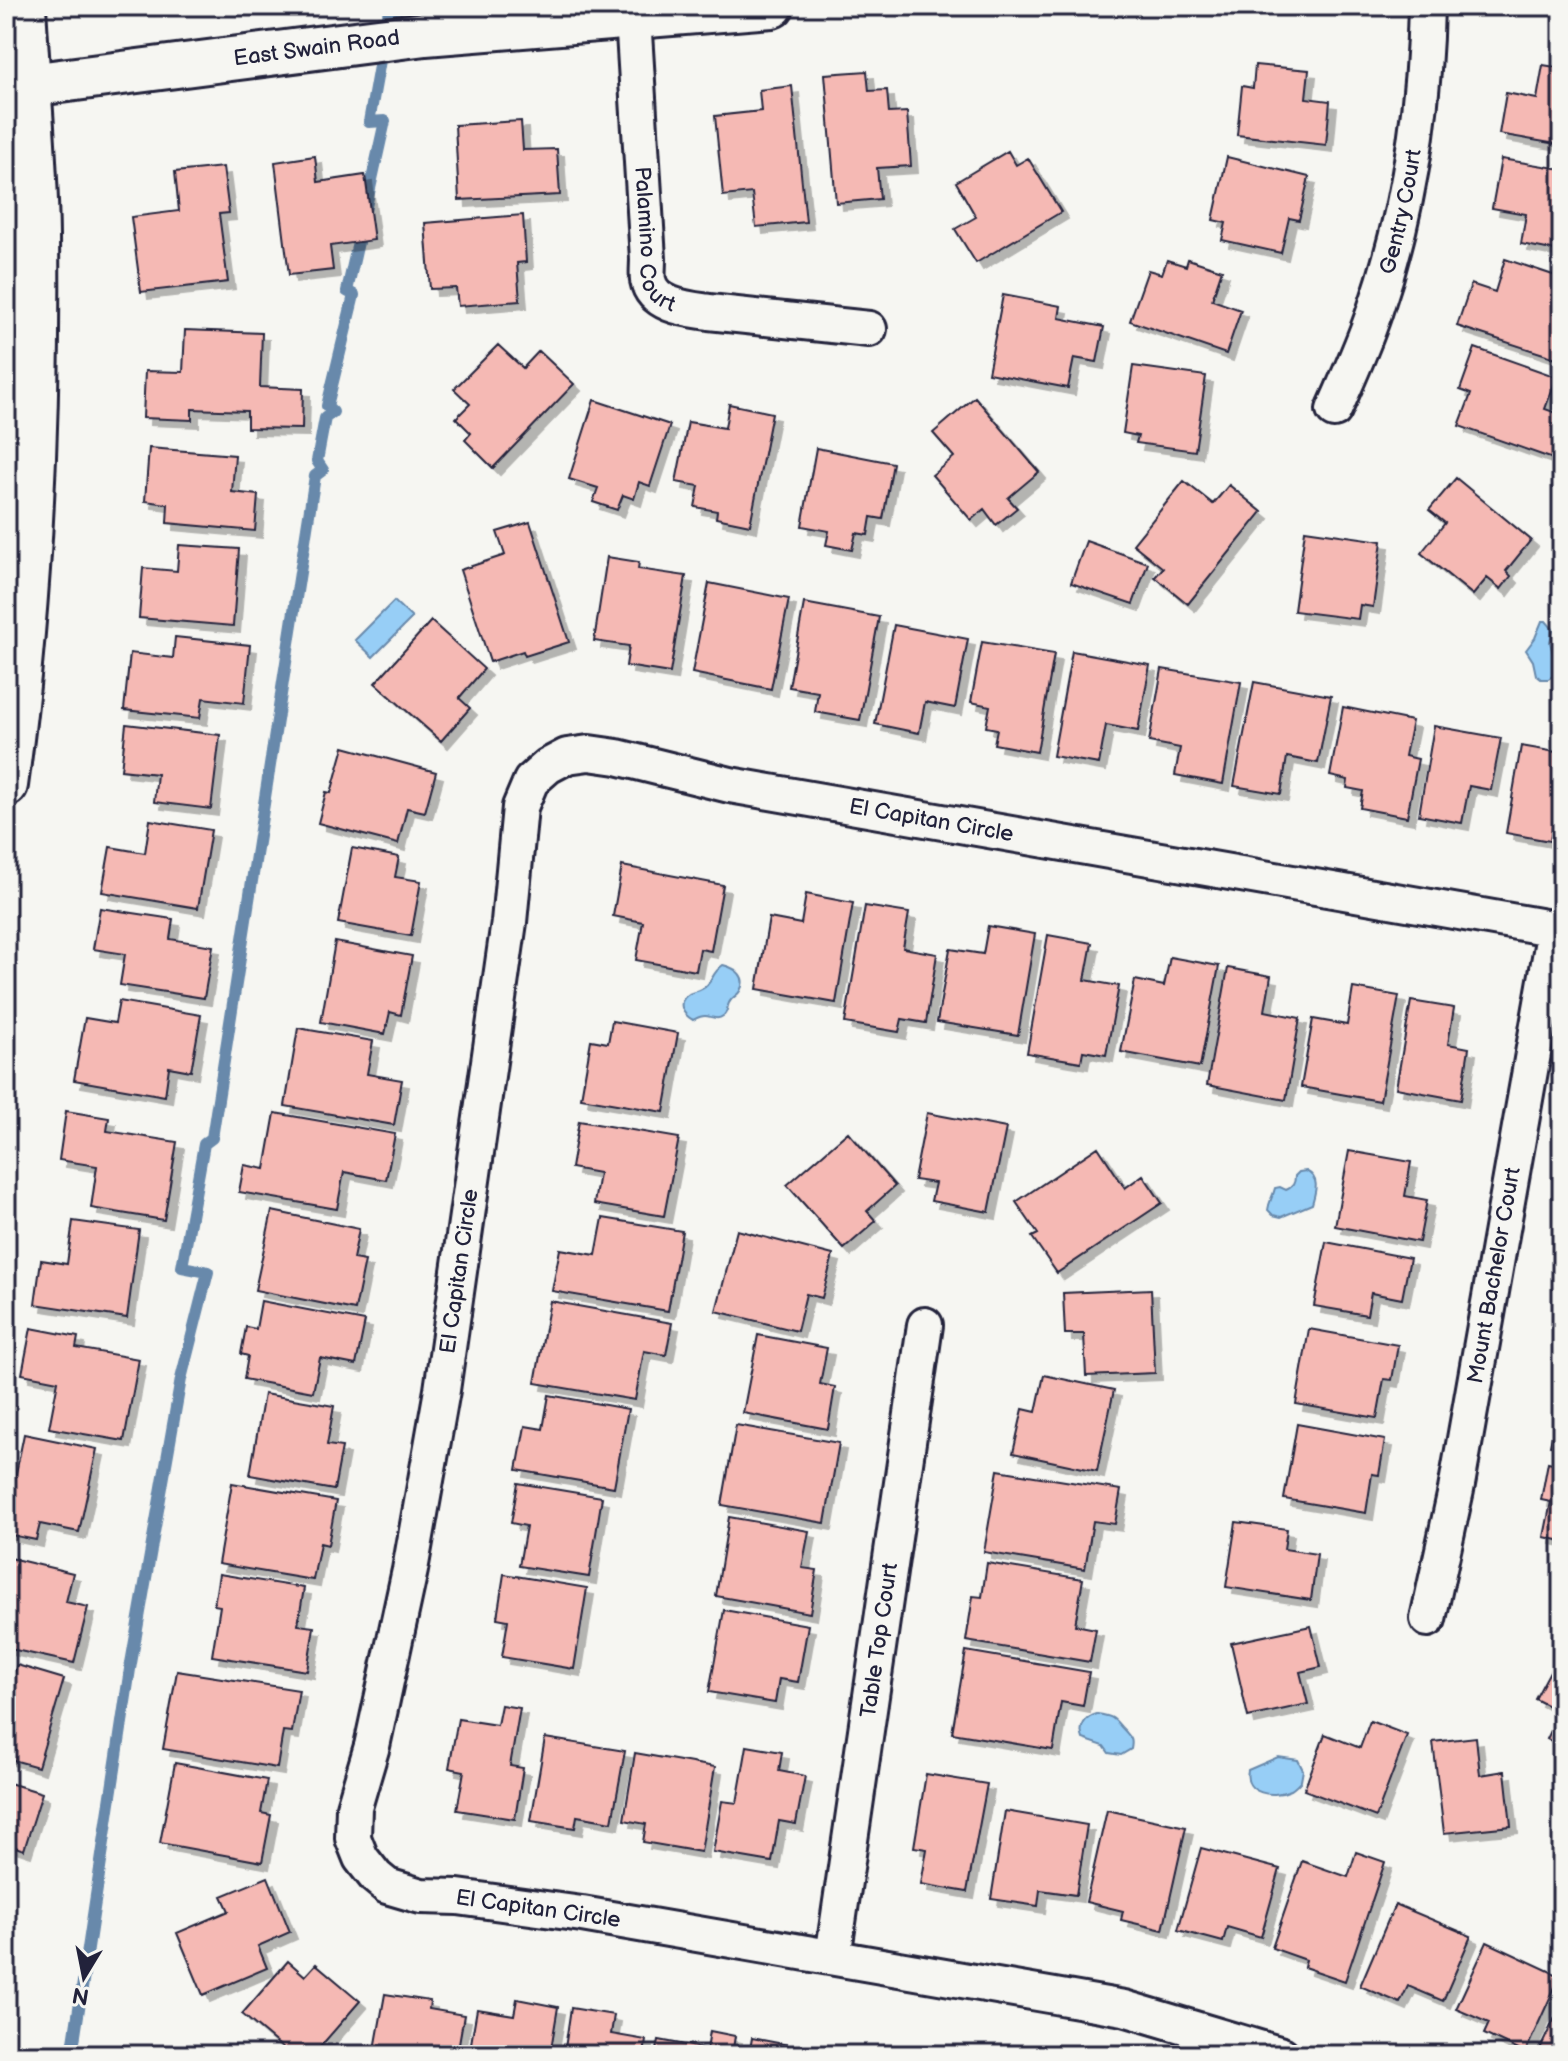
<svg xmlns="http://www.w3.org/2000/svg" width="1568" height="2061" viewBox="0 0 1568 2061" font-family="'Balsamiq Sans',sans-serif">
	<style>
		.water { fill: #97cef6; stroke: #6889ab; stroke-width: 2 }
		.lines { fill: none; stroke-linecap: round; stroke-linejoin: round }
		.stream { stroke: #6889ab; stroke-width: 12 }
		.building { fill: #f5b9b4; stroke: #22223b; stroke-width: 2; filter: url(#shadow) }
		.minor-casing { stroke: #22223b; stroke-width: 40 }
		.tertiary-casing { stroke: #22223b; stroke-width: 48 }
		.minor { stroke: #f6f6f2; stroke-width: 34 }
		.tertiary { stroke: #f6f6f2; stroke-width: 42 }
		.labels { text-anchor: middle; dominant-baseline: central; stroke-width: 7; stroke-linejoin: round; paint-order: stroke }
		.street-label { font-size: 22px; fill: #22223b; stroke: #f6f6f2 }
	</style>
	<defs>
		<filter id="shadow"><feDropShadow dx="7" dy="7" stdDeviation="0" flood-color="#0004"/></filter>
	</defs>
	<rect width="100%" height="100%" fill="#f6f6f2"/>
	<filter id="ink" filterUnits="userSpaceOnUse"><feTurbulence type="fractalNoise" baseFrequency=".0125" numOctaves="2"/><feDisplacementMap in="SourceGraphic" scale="16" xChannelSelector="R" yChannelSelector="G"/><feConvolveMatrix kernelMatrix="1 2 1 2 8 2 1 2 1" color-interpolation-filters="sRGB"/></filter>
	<g filter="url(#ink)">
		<path class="water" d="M394,601L412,618L373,657L355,640Z
			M1542,621H1546L1553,629L1550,642L1557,669L1553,676L1548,679H1541L1536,675L1533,661L1526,650L1535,638Z
			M723,965C736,968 748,977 740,991C738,995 734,996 731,1000C726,1005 729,1012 723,1016C717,1021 711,1016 705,1016C700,1016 697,1018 693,1020C682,1014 676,1002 689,994C695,991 702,991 707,985C714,978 712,973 723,965Z
			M1306,1171C1320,1178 1316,1190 1312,1204L1281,1217L1273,1215L1268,1210C1269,1201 1273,1197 1275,1188L1280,1187L1286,1190C1293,1187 1295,1183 1295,1176L1299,1172Z
			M1097,1714C1117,1717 1113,1719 1125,1731C1131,1738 1133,1739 1131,1749L1121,1755L1109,1753L1104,1746L1083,1739C1078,1726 1086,1717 1097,1714Z
			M1278,1757L1298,1760L1303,1770L1301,1781C1298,1784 1295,1788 1291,1790C1274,1798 1243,1795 1248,1770Z"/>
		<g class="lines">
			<path class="stream" d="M365,211L385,121L369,122L389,10L403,6
				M72,2055L130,1669L181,1379L208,1272L182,1267L204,1144L212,1138L315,476L323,470L317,461L325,418L333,412L327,406L354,295L347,291L361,229"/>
		</g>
		<path class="building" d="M1255,65L1309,70L1306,98L1330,101L1326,145L1237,135L1242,86L1253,88Z
			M1543,65L1562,68V145L1499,134L1506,93L1537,99Z
			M867,71L869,91L887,90L889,113L907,112L911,166L877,168L880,199L836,203L825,74Z
			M792,86L806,222L756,227L752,193L723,196L715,116L761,111L759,90Z
			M521,121L523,150L557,149L560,195L459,200L455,125Z
			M1008,151L1016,165L1028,158L1061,212L976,263L955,229L976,217L956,182Z
			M315,156L318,182L365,175L374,240L330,246L333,270L289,275L275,162Z
			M1227,157L1309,177L1299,220L1289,218L1281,253L1222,240L1226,223L1213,220Z
			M1501,159L1562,169V252L1521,244L1526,214L1492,208Z
			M223,167L229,213L219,214L228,282L141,292L131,217L179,211L175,172Z
			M523,215L526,262L517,263L520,301L458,306L456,288L430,289L425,223Z
			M1188,259L1222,270L1212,300L1241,310L1226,354L1130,321L1148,270L1162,274L1167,260L1186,266Z
			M1505,259L1562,278L1560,292H1562V351L1559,359L1457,326L1471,284L1495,292Z
			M1003,295L1061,306L1059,318L1104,327L1097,362L1074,358L1068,388L988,373Z
			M185,330L262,333L260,387L303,389L302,429L247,428V411L192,409V420L143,418L145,371L183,372Z
			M498,345L523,368L539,351L574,384L493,468L465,440L471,433L456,418L470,404L454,389Z
			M1475,348L1557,377L1545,409L1562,415V462L1459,426L1471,394L1460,390Z
			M1133,366L1206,376L1195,451L1136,443L1138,436L1123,433Z
			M975,397L1039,472L1008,498L1017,508L996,525L984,509L971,520L932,475L954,457L933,433Z
			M594,400L670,425L650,486L639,482L634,499L623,495L617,510L593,502L598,488L569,479Z
			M729,404L772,413L750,525L716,518L717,511L695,507L699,486L676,482L688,422L725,428Z
			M149,448L235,455L232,492L258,495L255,531L167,523L168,504L145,501Z
			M816,448L893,463L883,519L871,517L868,535L856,533L852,550L826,545L829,531L802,526Z
			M1456,478L1531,540L1506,571L1511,576L1501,589L1487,578L1473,595L1421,553L1445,523L1429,510Z
			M1184,481L1213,504L1229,485L1262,512L1188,604L1155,577L1163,568L1133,544Z
			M530,522L569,642L525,656L523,651L490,662L460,570L505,555L497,532Z
			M1305,530L1382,541L1373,607L1360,605L1358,619L1294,611Z
			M1086,541L1148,563L1133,604L1071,583Z
			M179,545L239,549L233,626L139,618L143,568L177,571Z
			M607,557L639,562L638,569L686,576L670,673L626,666L629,646L594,641Z
			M709,583L789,599L771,689L692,673Z
			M804,603L879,617L860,720L815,712L818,692L789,687Z
			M431,621L484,669L459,698L470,708L441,741L375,683Z
			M894,625L968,639L955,708L925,702L919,733L875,724Z
			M175,637L250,645L244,703L203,698L200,718L124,710L130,653L173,658Z
			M982,642L1054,654L1037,752L994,744L997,729L986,727L990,706L971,702Z
			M1072,651L1150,665L1138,731L1106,725L1099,764L1053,756Z
			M1162,669L1241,682L1223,784L1175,775L1180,748L1149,742Z
			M1254,682L1331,696L1318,763L1287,757L1281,794L1234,786Z
			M1343,707L1412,721L1405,756L1418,759L1407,817L1360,808L1363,791L1347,788L1348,780L1330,776Z
			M126,724L220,735L211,809L154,802L157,774L121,770Z
			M1434,726L1501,738L1491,790L1469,786L1462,823L1419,815Z
			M1521,746L1562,753V820L1554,819L1550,841L1506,833Z
			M344,747L436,772L425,812L407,808L398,844L318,823L326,792L331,793Z
			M150,820L211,830L198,908L102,892L110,847L145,853Z
			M352,848L399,857L395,877L421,881L411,936L338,923Z
			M622,866L723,885L711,951L700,949L696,971L636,960L643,922L613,916Z
			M806,894L853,903L836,1003L757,989L769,918L801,924Z
			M865,906L909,913L903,948L937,954L926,1023L902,1019L899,1032L845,1023Z
			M100,908L173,919L170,939L213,946L204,998L120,985L125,954L93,949Z
			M988,926L1035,934L1018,1035L937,1022L950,949L983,954Z
			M1048,935L1092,943L1085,980L1119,986L1106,1055L1083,1051L1081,1062L1027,1053Z
			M335,942L412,956L401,1015L390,1012L385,1034L321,1022Z
			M1170,957L1219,966L1200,1067L1121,1052L1135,980L1164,986Z
			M1228,968L1271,976L1265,1011L1300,1018L1286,1100L1207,1085Z
			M1353,988L1399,996L1380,1101L1301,1087L1313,1019L1347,1025Z
			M119,1001L201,1015L191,1071L169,1067L165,1096L74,1080L85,1018L115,1023Z
			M1411,1001L1454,1008L1448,1044L1469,1048L1461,1100L1396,1088Z
			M612,1021L678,1033L664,1112L581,1098L591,1040L608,1043Z
			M298,1028L373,1041L367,1074L402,1080L394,1125L285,1106Z
			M66,1111L109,1118L107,1131L177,1142L164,1220L91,1208L97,1166L59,1160Z
			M275,1113L395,1134L386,1180L344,1172L337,1209L239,1192L244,1165L265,1169Z
			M927,1113L1006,1128L989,1212L931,1201L935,1183L914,1180Z
			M579,1121L679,1138L664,1216L594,1204L599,1173L571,1168Z
			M848,1132L895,1186L867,1211L876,1221L844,1249L787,1185Z
			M1098,1147L1125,1188L1143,1175L1162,1203L1057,1273L1032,1237L1038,1234L1016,1202Z
			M1349,1151L1411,1162L1405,1196L1427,1200L1419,1242L1335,1226Z
			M272,1211L359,1229L353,1259L365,1261L355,1310L255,1290Z
			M603,1218L682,1231L668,1311L552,1291L560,1249L596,1255Z
			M73,1221L139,1230L127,1318L35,1304L41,1260L67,1264Z
			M737,1230L833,1255L822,1298L806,1294L797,1331L716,1311Z
			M1326,1242L1410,1258L1402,1299L1371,1293L1367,1315L1314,1306Z
			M1151,1289L1155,1373L1086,1376L1084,1334H1065L1063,1293Z
			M261,1301L365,1321L356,1365L320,1358L313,1392L244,1379L248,1356L241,1354L246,1327L256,1329Z
			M550,1301L672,1323L666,1355L644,1351L635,1400L535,1383Z
			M31,1328L78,1337L76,1348L139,1359L124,1441L49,1428L58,1381L22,1374Z
			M1309,1329L1398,1345L1392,1380L1384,1379L1377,1418L1296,1404Z
			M758,1335L827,1348L820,1384L835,1387L828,1429L743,1413Z
			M1044,1375L1114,1390L1097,1471L1013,1453L1023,1409L1036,1412Z
			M264,1394L334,1406L327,1445L342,1447L334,1490L250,1475Z
			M549,1395L628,1409L614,1487L517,1470L525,1426L543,1429Z
			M1559,1404L1562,1405V1448L1550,1446Z
			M1297,1424L1385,1440L1379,1475L1372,1474L1366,1513L1284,1499Z
			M736,1425L839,1443L825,1523L722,1505Z
			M24,1434L97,1449L79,1532L40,1524L36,1540L6,1534V1486L13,1488Z
			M1548,1462L1562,1465V1541L1544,1537L1551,1502L1541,1500Z
			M998,1470L1121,1490L1115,1524L1093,1521L1085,1569L984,1552Z
			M232,1483L336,1501L328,1545L320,1543L313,1580L218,1564Z
			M518,1483L602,1497L589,1577L519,1566L526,1526L511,1523Z
			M729,1517L809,1531L802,1568L817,1570L810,1613L716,1596Z
			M1236,1522L1287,1529L1284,1549L1317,1554L1311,1600L1226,1587Z
			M6,1557L73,1573L66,1602L88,1607L74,1663L6,1648Z
			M987,1563L1083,1579L1075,1625L1096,1629L1090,1662L966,1641L973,1596L982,1597Z
			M219,1574L304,1588L298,1625L314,1627L307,1671L212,1656L220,1606L214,1605Z
			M504,1574L587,1588L574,1669L502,1657L508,1620L497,1618Z
			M724,1610L808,1625L798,1682L779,1679L775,1703L709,1692Z
			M1311,1626L1321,1667L1300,1672L1308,1704L1248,1717L1231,1643Z
			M966,1651L1089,1672L1083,1706L1061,1702L1053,1750L952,1733Z
			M1556,1660L1562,1663V1747L1547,1739L1560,1712L1535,1699Z
			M17,1665L64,1679L38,1767L6,1758V1695H7Z
			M177,1671L299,1690L292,1732L283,1731L277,1768L163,1749Z
			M501,1705L520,1708L510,1766L523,1768L515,1819L457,1810L464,1771L449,1768L458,1719L497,1725Z
			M1370,1721L1407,1735L1376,1817L1304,1790L1325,1734L1360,1748Z
			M1476,1737L1480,1775L1505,1771L1511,1826L1444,1833L1433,1742Z
			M545,1738L625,1751L612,1822L577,1816L575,1828L531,1821Z
			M747,1746L782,1752L779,1771L805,1776L796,1824L779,1821L772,1862L713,1852L722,1801L737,1803Z
			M635,1753L715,1767L701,1852L643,1842L646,1824L624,1820Z
			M175,1763L267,1780L261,1813L271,1815L262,1862L160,1843Z
			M926,1774L987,1784L967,1892L921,1884L927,1849L914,1847Z
			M6,1782L42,1793L24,1850L6,1844Z
			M1107,1810L1186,1827L1163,1930L1121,1920L1123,1911L1086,1902Z
			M1005,1811L1087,1825L1076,1895L1040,1890L1038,1906L991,1899Z
			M1201,1848L1280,1869L1261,1937L1227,1927L1223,1942L1178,1930Z
			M1356,1852L1385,1862L1345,1981L1304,1967L1306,1960L1272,1948L1302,1861L1348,1877Z
			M268,1877L290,1932L258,1946L267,1968L203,1995L177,1933L229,1911L222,1896Z
			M1395,1904L1471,1936L1443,2001L1408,1986L1400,2003L1360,1986Z
			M1487,1942L1560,1976L1525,2053L1484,2034L1489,2023L1456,2009Z
			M288,1961L305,1976L316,1964L360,2001L313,2055H291L242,2014Z
			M385,1994L430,2001L429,2009L464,2015L457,2055H374Z
			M517,1999L558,2007L550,2055H469L477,2009L514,2015Z
			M1562,2003V2055H1537Z
			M571,2008L614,2015L611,2034L646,2040L644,2055H564Z
			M710,2031L735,2036L732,2055H656L659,2040L707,2049Z
			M752,2038L794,2046L793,2052L812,2055H749Z"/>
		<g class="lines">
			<g class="minor-casing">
				<g id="minor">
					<path id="s1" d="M633,17L648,259C648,266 647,274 648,280C653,306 688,309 709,312L869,329"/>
					<path id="s2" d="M1334,410C1348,378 1363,346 1374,313C1408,214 1424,111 1426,6"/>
					<path id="s3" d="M1428,1619L1456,1490L1555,929"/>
					<path id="s4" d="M833,1957L925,1325"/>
					<path id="s5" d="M1282,2055L1124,2008L582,1914L458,1897L421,1896L387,1886L376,1877L361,1858L353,1838L354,1807L372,1746L410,1570L442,1390L509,922L520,807L531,781L548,766L567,756L589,753L617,757L730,785L1562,930"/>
				</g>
			</g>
			<g class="tertiary-casing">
				<g id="tertiary">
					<path id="s6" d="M29,85L425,34L772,6"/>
					<path d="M6,785C31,603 39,419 37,236C36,159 28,82 24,6"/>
				</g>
			</g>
			<use href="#minor" class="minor"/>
			<use href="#tertiary" class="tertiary"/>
		</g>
	</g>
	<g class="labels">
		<g class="street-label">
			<text stroke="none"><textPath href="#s6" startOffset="290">East Swain Road</textPath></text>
			<text stroke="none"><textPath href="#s2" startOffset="210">Gentry Court</textPath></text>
			<text stroke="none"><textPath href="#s1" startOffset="226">Palamino Court</textPath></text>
			<text stroke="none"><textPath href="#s5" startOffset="2462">El Capitan Circle</textPath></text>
			<text stroke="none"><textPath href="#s5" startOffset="1550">El Capitan Circle</textPath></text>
			<text stroke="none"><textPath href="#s3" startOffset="350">Mount Bachelor Court</textPath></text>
			<text stroke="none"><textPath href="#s4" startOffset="320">Table Top Court</textPath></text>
			<text transform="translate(538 1909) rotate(8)">El Capitan Circle</text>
		</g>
	</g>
	<rect width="1568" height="2061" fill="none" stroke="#f6f6f2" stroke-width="32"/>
	<rect x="16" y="16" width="1536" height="2029" fill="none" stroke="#22223b" stroke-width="3" filter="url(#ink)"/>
	<g transform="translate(84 1977) rotate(190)" stroke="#f6f6f2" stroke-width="6" paint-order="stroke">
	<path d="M0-6L14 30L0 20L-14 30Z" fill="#22223b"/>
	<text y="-12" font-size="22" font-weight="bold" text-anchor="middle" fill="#22223b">N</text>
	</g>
</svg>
